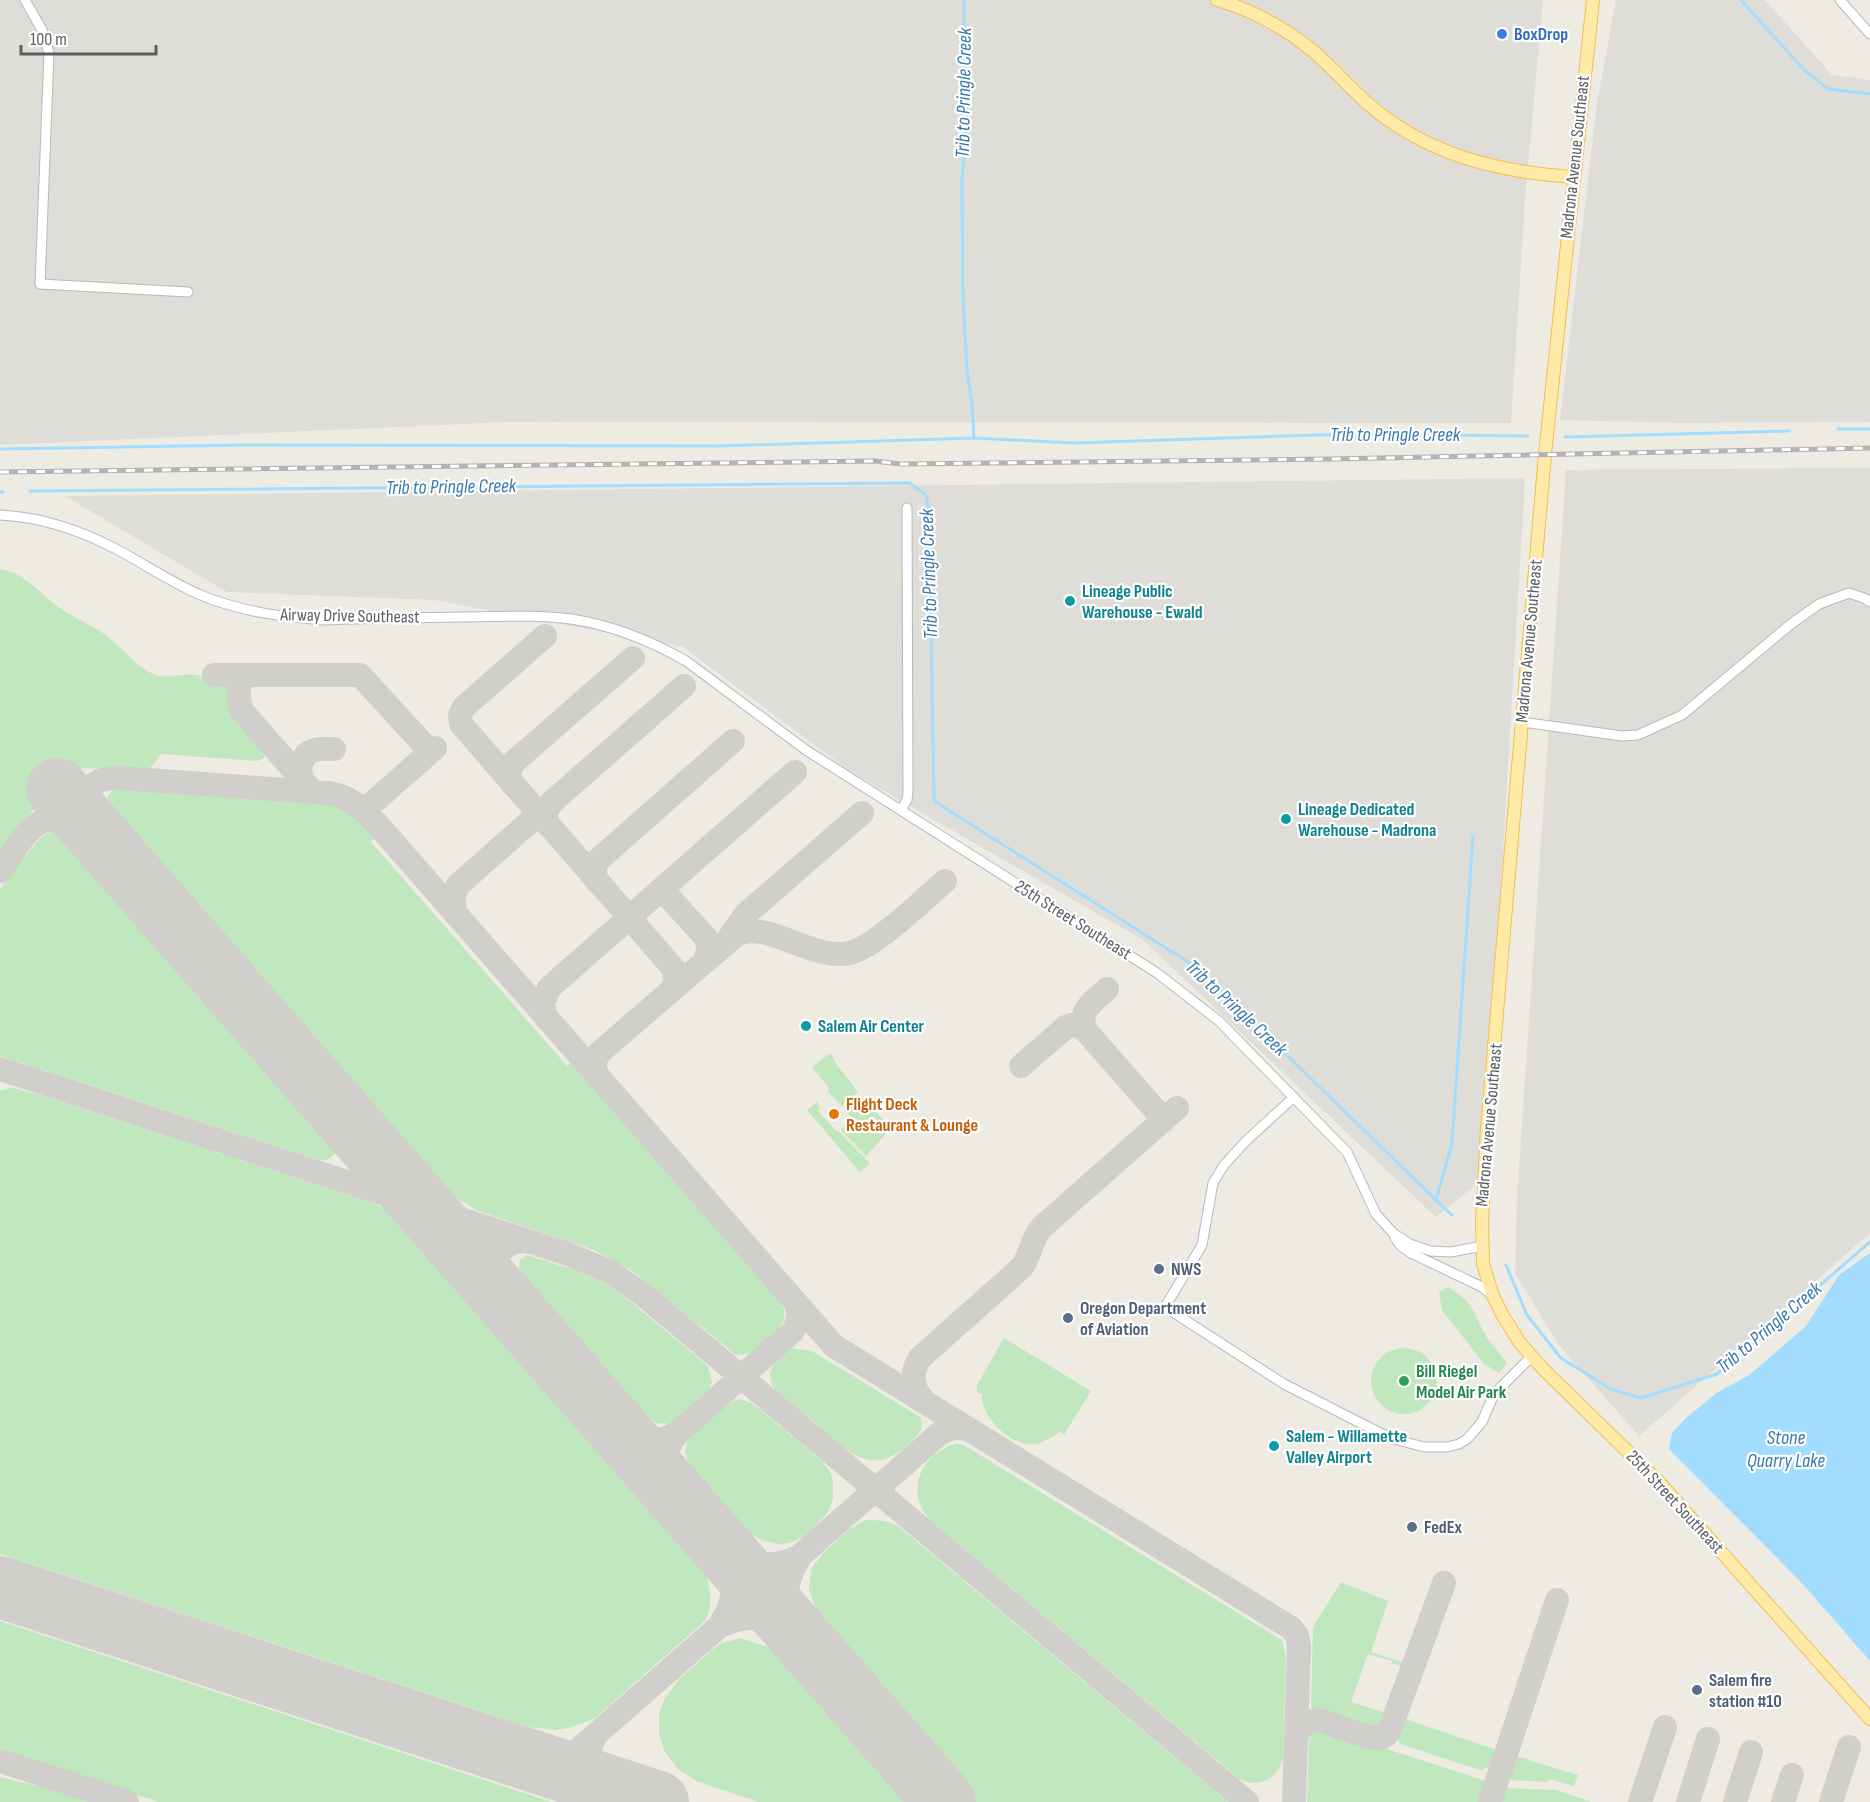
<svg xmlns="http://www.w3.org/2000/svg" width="1870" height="1802" viewBox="0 0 1870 1802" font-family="'Sofia Sans Condensed',sans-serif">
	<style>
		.industrial { fill: #dfddd7 }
		.green { fill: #c1e7be }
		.water { fill: #a2ddff }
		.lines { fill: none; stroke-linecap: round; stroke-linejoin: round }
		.stream { stroke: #a2ddff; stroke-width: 3 }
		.taxiway { stroke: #d0cfcc; stroke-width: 24 }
		.runway { stroke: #d0cfcc; stroke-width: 62 }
		.minor-casing { stroke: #b6babe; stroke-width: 11 }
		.major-casing { stroke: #f6bd54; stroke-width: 14 }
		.minor { stroke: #fff; stroke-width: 9 }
		.major { stroke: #ffeaa7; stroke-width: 12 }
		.rail-casing { stroke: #b2b3b4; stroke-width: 5 }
		.rail { stroke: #fff; stroke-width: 3; stroke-dasharray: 9; stroke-linecap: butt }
		.shop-dot { fill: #3f7fe0; stroke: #fff; stroke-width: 2 }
		.culture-dot { fill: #0f9aa8; stroke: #fff; stroke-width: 2 }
		.food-dot { fill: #e8710a; stroke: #fff; stroke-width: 2 }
		.service-dot { fill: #5c6f8a; stroke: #fff; stroke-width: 2 }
		.leisure-dot { fill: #2e9e5b; stroke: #fff; stroke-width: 2 }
		.labels { text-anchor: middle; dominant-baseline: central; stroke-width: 4.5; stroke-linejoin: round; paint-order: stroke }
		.shop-label { font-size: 18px; font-weight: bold; fill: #366cbe; stroke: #fff; text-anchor: start }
		.street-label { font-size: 18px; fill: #5b6064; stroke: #fff }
		.culture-label { font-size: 18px; font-weight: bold; fill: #0d838f; stroke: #fff; text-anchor: start }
		.food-label { font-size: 18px; font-weight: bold; fill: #c56008; stroke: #fff; text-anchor: start }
		.service-label { font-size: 18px; font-weight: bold; fill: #4e5e75; stroke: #fff; text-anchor: start }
		.leisure-label { font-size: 18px; font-weight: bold; fill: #27864d; stroke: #fff; text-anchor: start }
		.water-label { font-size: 20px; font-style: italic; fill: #3a7aac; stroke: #fff }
	</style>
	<rect width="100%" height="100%" fill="#eeebe3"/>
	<path class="industrial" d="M0,0H1543L1525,200L1511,423L507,422L0,445Z
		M1616,0H1765L1832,75L1870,80V422L1677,423L1560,420L1597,103Z
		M1870,468V1233L1639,1436L1558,1344L1515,1273L1517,1199L1566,470Z
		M1525,478L1484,1178L1436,1217L1143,940L851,772L683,647L434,600L227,592L65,496Z"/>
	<path class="green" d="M0,569C25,573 38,592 57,606C74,619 96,626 112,640C126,652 141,672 160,676C172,678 185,673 197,675C202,676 205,679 210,681C220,683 228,679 235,688C233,713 249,730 266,746L264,758L257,761L161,754L149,770L83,768L34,809L0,854Z
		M122,789L321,803C348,807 357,818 375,838L371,842L567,1066L571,1062L783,1305L785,1318L777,1331L750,1354L736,1355L631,1270L594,1250L478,1211L429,1182L109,817C104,807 104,800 112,791Z
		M52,830L62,831L71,837L335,1138L338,1147C335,1156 329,1161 319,1160L0,1056V889L39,839Z
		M829,1054L832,1055L834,1061L858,1092L842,1106L828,1092L829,1088L812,1067Z
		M11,1087L44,1096L369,1202L394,1212L409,1223L697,1551C705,1574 718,1597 705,1621L594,1719L569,1728L556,1730L529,1727L0,1554V1091Z
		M862,1097L891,1128L866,1156L841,1130L851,1117L846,1111Z
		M817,1102L820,1108L817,1110L837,1132L838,1131L870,1163L860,1172L807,1110Z
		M527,1255L578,1271L605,1283L624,1296L708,1366L712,1383L707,1394L677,1420L668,1424L656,1423L627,1408L528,1294L519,1267L520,1260Z
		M1448,1287C1476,1304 1471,1310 1486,1336C1492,1345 1500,1354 1507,1363L1499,1373L1484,1364L1442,1310L1439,1292Z
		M1004,1338L1091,1391L1064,1435L1060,1431C1052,1437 1045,1443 1035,1444C1010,1446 981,1418 982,1394L977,1392V1385Z
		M791,1348L812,1351L920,1417C925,1429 918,1436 909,1444C870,1480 846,1449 815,1423C801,1411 784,1400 773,1387C764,1368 778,1359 791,1348Z
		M1371 1381a33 33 0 1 1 66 0a33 33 0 1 1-66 0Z
		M739,1399L752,1403L823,1462L831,1474L833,1484V1499L827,1514L806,1535L790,1543L778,1544L764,1541L728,1522L695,1485L685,1452L687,1440L727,1404Z
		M956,1444H962L1282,1640L1286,1657L1283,1760C1276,1781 1257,1789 1238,1778L930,1520C904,1492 921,1453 956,1444Z
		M866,1520C881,1520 892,1521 903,1530L1228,1802H972L824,1633L809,1590L811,1569L824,1552L850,1529Z
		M1341,1582L1388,1601L1371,1652L1405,1663L1404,1667L1391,1663L1392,1661L1368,1654L1351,1702L1389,1714L1384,1728L1378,1731C1365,1729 1318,1716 1311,1706L1313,1627Z
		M0,1621L552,1802H159L7,1752L0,1749Z
		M740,1638L767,1647L793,1661L917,1802H759L696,1781L678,1769L664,1750L659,1733V1715L664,1700L679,1679L719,1644Z
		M1402,1718L1497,1750L1491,1766L1480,1770L1400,1744L1395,1736Z
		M1319,1727L1486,1781L1478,1802H1307L1309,1739L1312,1732Z
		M1516,1756L1578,1775L1574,1786L1549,1779L1547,1782L1509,1780Z
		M0,1777L43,1787L89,1802H0Z
		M1506,1788L1556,1790L1592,1802H1502Z"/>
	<path class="water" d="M1870,1253V1661L1800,1581L1669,1449L1672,1433L1687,1417L1718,1392L1748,1376L1806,1326L1839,1275Z"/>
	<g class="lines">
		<path class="stream" d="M964,0V74L967,120L962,181L963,297L967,371L972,403L974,438
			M1741,0L1804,70L1828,89L1870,94
			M1838,429H1870
			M1565,437L1789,431
			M0,449L247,445L720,446L974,438L1073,443L1351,434L1528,436
			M30,491L910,483L926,495L929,513L934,801L1196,967L1436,1200
			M0,492H3
			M1452,1215L1436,1200L1452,1143L1473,836
			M1506,1265L1527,1315L1561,1358L1611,1389L1641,1398L1717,1374L1870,1242"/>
		<path class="taxiway" d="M545,636L464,707L460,715L461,724L674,969L676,981L672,989
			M214,675H360L426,747L427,752L424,757
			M247,675C236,683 238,700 242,711L310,789L315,792
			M304,782C297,771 300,754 315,750C321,748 328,749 334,749
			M513,785C508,777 508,769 515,761L633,658
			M371,818L369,812L370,805L435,748
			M548,825L545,813L552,802L684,686
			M0,871C28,833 32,809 85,821C83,794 88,777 119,778L328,793C350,796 364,810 379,826L834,1346L1291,1628L1297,1636L1299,1646L1294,1802
			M597,881L594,870L598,860L733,741
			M656,894L795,772
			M456,914L453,897L458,885L550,804
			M729,938L746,914L862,813
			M546,1018L543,1003L549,988L656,894L660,893L667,895L706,938L709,947L705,960
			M1085,1030C1078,1010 1094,1001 1107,989
			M1021,1066L1066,1027C1073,1023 1079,1025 1085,1030L1164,1120
			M0,1069L568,1254L611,1272L646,1297L1247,1802
			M597,1075L594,1063L599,1053L737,934C771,920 815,964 853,952C878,944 923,900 945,881
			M503,1298C500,1291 494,1285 493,1277C489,1254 510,1238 531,1242
			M926,1403C912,1390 910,1373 920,1358L1022,1267C1031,1255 1031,1239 1042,1227L1177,1108
			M613,1423C618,1426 622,1432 628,1435C645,1445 665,1441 680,1431
			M676,1495C665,1469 657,1455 680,1431L792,1332C800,1321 800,1311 794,1300
			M713,1538C720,1542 725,1549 732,1554C751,1567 775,1567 796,1558
			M718,1545C736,1568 738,1597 722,1621
			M798,1560C786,1579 783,1600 792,1621C794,1627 799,1632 801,1638
			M723,1625C743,1615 766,1615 785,1627C791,1630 795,1635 801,1638
			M598,1732C582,1756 589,1772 611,1787
			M1296,1737C1300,1726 1307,1720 1319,1720C1333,1724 1367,1739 1380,1738C1385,1738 1387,1734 1390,1729L1444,1583
			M529,1760C545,1763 556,1764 570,1757L938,1435C949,1427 959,1426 972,1431
			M0,1761L127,1802
			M1490,1802L1557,1600
			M1640,1802L1665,1727
			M1688,1802L1708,1739
			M1735,1802L1751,1752
			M1783,1802L1792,1775
			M1831,1802L1849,1747"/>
		<path class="runway" d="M57,789L945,1802
			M0,1587L658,1802"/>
		<g class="minor-casing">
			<path id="minor" d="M25,0L42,30L49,53L40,284L188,292
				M1840,0L1870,34
				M0,515C42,517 82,531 118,550C146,565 174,584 203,596C243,612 282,617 325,620C369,618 413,618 457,617C495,617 533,614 571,619C611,625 651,641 686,661L806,750L1157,973L1219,1021L1347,1152L1376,1214L1393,1233L1410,1244L1431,1251L1451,1252L1482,1246
				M1522,722L1622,736L1638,735L1682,715L1791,624L1819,604L1849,593L1864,598L1870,602
				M901,810L907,800L908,792L907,508
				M1294,1097L1246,1141L1224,1165L1213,1183L1202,1245L1165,1307L1284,1384L1390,1438L1424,1447H1447L1459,1444L1467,1439L1482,1422L1494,1394L1532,1356
				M1395,1238L1401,1246L1411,1253L1482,1287L1493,1296"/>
		</g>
		<g class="major-casing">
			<path id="major" d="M1217,0C1251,9 1286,29 1313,51C1332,67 1348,86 1366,102C1424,154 1497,172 1573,177
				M1593,0L1545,454L1530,628L1487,1129L1482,1221L1483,1264L1493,1296L1503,1316L1520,1343L1543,1369L1658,1481L1870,1719"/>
		</g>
		<use href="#minor" class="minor"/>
		<use href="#major" class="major"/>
		<g class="rail-casing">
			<path id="rail" d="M0,472L875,461L900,464L1331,459L1870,448"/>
		</g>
		<use href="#rail" class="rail"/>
	</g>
	<circle class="shop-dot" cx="1502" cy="34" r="6"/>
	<g class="culture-dot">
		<circle cx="1070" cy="601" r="6"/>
		<circle cx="1286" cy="819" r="6"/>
		<circle cx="806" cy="1026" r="6"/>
		<circle cx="1274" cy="1446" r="6"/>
	</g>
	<circle class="food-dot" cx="834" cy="1114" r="6"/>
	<g class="service-dot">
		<circle cx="1159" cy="1269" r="6"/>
		<circle cx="1068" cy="1318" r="6"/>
		<circle cx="1412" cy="1527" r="6"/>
		<circle cx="1697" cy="1690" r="6"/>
	</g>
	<circle class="leisure-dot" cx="1404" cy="1381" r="6"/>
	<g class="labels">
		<g class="shop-label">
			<text x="1514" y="34">BoxDrop</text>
		</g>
		<g class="street-label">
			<text transform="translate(1575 157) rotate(-84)">Madrona Avenue Southeast</text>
			<text transform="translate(350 616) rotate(1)">Airway Drive Southeast</text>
			<text transform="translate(1529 641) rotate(-85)">Madrona Avenue Southeast</text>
			<text transform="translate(1073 920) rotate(32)">25th Street Southeast</text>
			<text transform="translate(1489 1125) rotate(-85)">Madrona Avenue Southeast</text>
			<text transform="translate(1675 1502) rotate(47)">25th Street Southeast</text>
		</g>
		<g class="culture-label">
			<text x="1082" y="591">Lineage Public<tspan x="1082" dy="21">Warehouse - Ewald</tspan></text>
			<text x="1298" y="809">Lineage Dedicated<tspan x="1298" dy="21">Warehouse - Madrona</tspan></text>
			<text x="818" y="1026">Salem Air Center</text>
			<text x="1286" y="1436">Salem - Willamette<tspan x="1286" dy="21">Valley Airport</tspan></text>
		</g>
		<g class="food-label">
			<text x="846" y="1104">Flight Deck<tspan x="846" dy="21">Restaurant &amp; Lounge</tspan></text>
		</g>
		<g class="service-label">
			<text x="1171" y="1269">NWS</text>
			<text x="1080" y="1308">Oregon Department<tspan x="1080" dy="21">of Aviation</tspan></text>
			<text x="1424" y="1527">FedEx</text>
			<text x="1709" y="1680">Salem fire<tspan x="1709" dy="21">station #10</tspan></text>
		</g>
		<g class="leisure-label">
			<text x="1416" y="1371">Bill Riegel<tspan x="1416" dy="21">Model Air Park</tspan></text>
		</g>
		<g class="water-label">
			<text transform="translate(964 93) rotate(-89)">Trib to Pringle Creek</text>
			<text x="1395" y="435">Trib to Pringle Creek</text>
			<text transform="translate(451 487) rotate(-1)">Trib to Pringle Creek</text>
			<text transform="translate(929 574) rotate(-92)">Trib to Pringle Creek</text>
			<text transform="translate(1236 1008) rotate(43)">Trib to Pringle Creek</text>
			<text transform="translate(1769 1328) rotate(-40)">Trib to Pringle Creek</text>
			<text x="1786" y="1438">Stone<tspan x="1786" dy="23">Quarry Lake</tspan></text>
		</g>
	</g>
	<path d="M21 45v9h135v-9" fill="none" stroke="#5b6064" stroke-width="3"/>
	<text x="30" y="45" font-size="18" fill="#5b6064" stroke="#ffffff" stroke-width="4.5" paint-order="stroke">100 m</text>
</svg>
